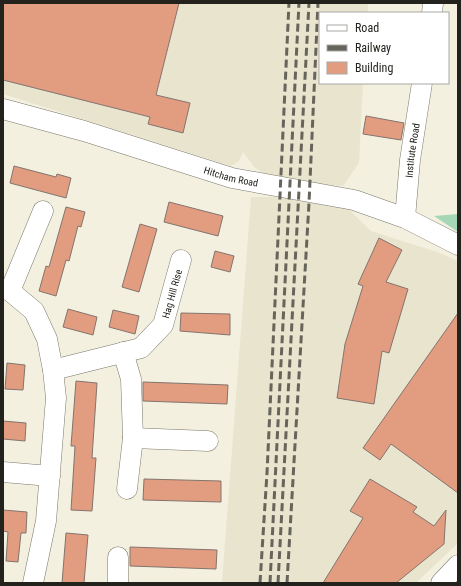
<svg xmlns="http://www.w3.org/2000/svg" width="461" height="586" viewBox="0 0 461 586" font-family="'Roboto Condensed',sans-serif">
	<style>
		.built { fill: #e8e4cd }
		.green { fill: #a5d7b7 }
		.building { fill: #e29c80; stroke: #83746e }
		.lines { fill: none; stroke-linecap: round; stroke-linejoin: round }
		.minor-casing { stroke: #7b786b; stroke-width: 21 }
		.minor { stroke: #fff; stroke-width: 20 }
		.rail { stroke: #66645b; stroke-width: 3; stroke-dasharray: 8 4; stroke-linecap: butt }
		.labels { text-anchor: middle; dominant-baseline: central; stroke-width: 4; stroke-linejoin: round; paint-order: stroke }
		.street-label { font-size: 10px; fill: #23221c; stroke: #fff }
	</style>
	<rect width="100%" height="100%" fill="#f3f0e0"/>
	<path class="built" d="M3,3H368V13H320V83H363L359,163L343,186L274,180L254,167L243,152L239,161L231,166L3,94Z
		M251,197H272L342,203L371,231L437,252L458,261V543L416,583H222Z"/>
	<path class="green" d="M458,214V232L434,216Z"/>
	<path class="building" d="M3,3H179L156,95L190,103L183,133L148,124L150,117L3,80Z
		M366,116L404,123L401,140L363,134Z
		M14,166L56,177L57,174L71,178L66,198L10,183Z
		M169,202L223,216L218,236L164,222Z
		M66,207L85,212L81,227L78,226L69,261L66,260L56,296L39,291L46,266L49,267Z
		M140,224L157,229L139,292L122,287Z
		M379,238L402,250L386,282L408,289L389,353L382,351L374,404L337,398L345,344L363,286L358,284Z
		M215,251L234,256L230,272L211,267Z
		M68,309L97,317L93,335L63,327Z
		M113,310L139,316L135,334L109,327Z
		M181,313L230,314V335L180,331Z
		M458,313V493L391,444L380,460L363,448Z
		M7,363L25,365L23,390L5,389Z
		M76,381L97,383L92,458H96L92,511L71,510L75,446H71Z
		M143,382L228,385L227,404L143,401Z
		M3,421L26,423L25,441L3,439Z
		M144,479L221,481V502L143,500Z
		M370,479L417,507L413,512L434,526L446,510L444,544L396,583H323L363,518L350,511Z
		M3,510L27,512L26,533H21L18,562L6,561L8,532L3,531Z
		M66,533L88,535L84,583H62Z
		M130,547L217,550L216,569L130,566Z"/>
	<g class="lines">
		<g class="minor-casing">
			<g id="minor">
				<path d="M432,13L433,3"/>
				<path id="s1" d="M3,109L84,131L232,178L354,200L405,218L458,245"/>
				<path id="s2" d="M405,218L410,160L422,83"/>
				<path d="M3,289L10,291L34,311L47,339L53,370L56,398L46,521L33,583"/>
				<path d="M10,291L43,211"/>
				<path d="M123,352L131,379L133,438L127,489"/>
				<path id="s3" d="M53,370L141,348L163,325L181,260"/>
				<path d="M133,438L208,441"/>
				<path d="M3,472L50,476"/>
				<path d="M118,583V557"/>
				<path d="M441,583L458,565"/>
			</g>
		</g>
		<use href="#minor" class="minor"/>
		<path class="rail" d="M260,583L267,473L289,3
			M270,583L299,3
			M278,583L309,3
			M287,583L309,203L318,3"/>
	</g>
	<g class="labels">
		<g class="street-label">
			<text stroke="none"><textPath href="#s2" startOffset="68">Institute Road</textPath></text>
			<text stroke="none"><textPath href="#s1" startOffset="238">Hitcham Road</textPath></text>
			<text stroke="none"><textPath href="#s3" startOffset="155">Hag Hill Rise</textPath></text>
		</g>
	</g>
	<rect width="461" height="586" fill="none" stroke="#23221c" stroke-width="8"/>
	<rect x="319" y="12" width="130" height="72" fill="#ffffff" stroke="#a7a7a4"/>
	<rect x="327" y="25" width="20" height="6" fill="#ffffff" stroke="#a7a7a4"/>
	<text x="355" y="32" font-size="12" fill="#23221c">Road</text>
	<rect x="327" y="45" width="20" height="6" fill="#66645b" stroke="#a7a7a4"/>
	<text x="355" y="52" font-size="12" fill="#23221c">Railway</text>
	<rect x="327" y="62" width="20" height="12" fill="#e29c80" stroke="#a7a7a4"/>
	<text x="355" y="72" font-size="12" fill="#23221c">Building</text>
</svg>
